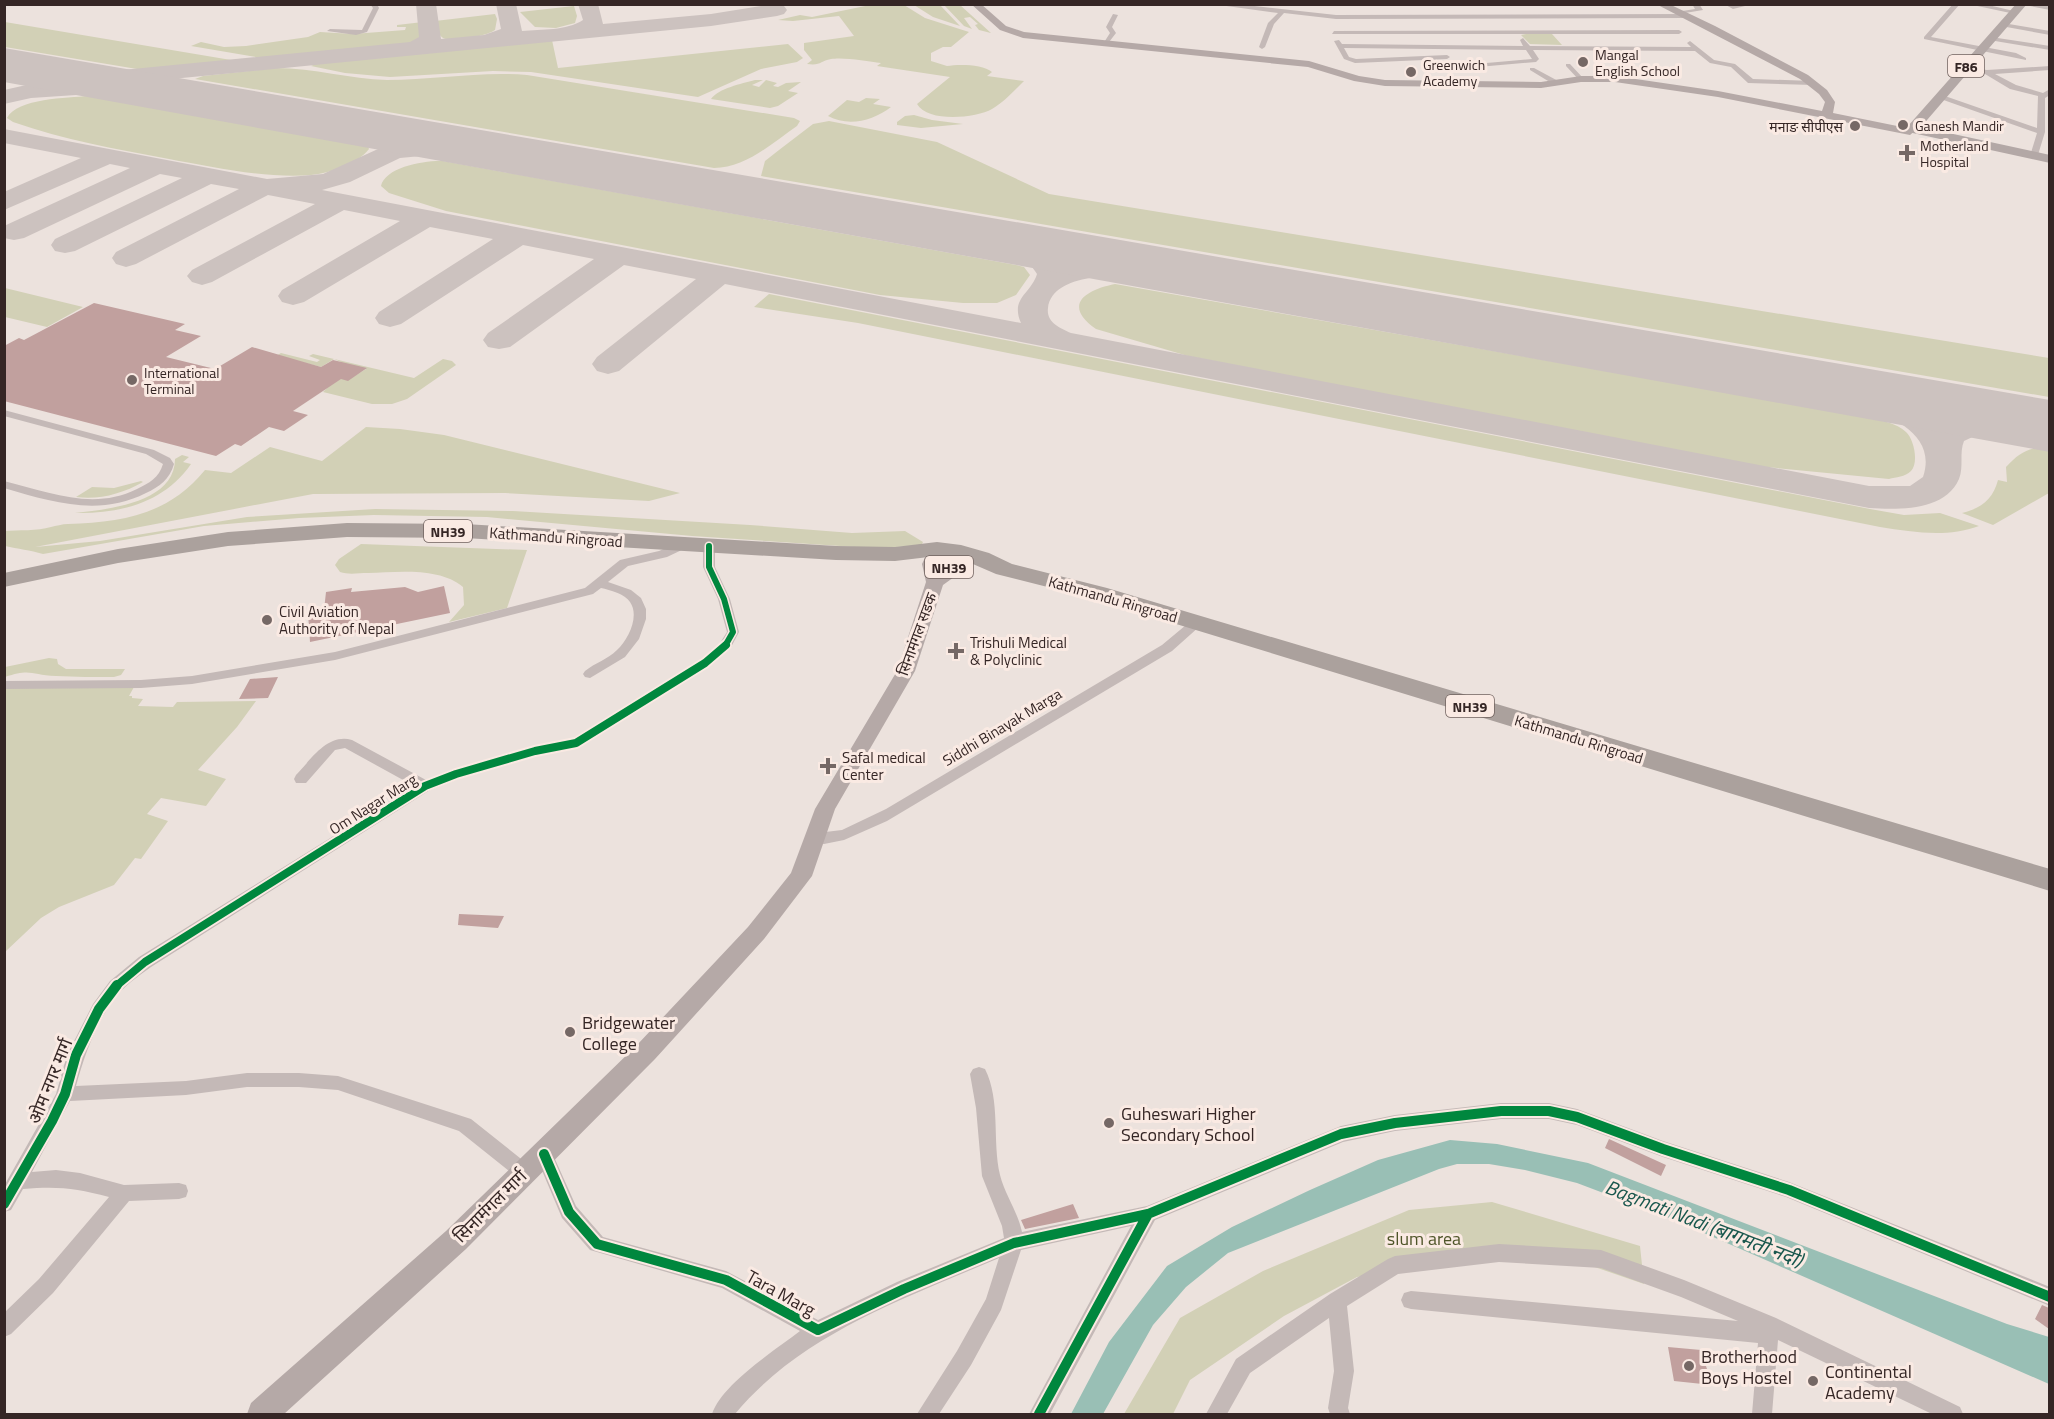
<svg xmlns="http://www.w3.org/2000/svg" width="2054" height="1419" viewBox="0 0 2054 1419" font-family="'Titillium Web','Noto Sans Devanagari',sans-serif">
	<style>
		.green { fill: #d2d0b6 }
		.water { fill: #99bfb5 }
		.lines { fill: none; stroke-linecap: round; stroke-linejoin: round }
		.taxiway { fill: #ccc2bf; fill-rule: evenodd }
		.runway { fill: #ccc2bf; fill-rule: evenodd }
		.building { fill: #c1a09e }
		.street { fill: #c4b9b7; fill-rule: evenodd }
		.secondary { fill: #b5a9a7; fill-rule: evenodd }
		.primary { fill: #b3a8a6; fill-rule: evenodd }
		.highway { fill: #aba19d; fill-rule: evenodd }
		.cycleway-far2-casing { stroke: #faeae3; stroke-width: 9 }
		.cycleway-far1-casing { stroke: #faeae3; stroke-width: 12 }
		.cycleway-casing { stroke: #faeae3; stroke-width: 14 }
		.cycleway-far2 { stroke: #00873e; stroke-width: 6 }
		.cycleway-far1 { stroke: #00873e; stroke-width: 8 }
		.cycleway { stroke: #00873e; stroke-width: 10 }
		.poi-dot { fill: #756865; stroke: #faeae3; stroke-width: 2 }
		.labels { text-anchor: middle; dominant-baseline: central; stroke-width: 6; stroke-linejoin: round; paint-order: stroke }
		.far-poi-label { font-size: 14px; fill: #352625; stroke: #faeae3; text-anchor: start }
		.shield { fill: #faeae3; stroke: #70615e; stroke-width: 1.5 }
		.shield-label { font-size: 14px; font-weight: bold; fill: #352625 }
		.street-label { font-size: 15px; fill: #352625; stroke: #faeae3 }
		.poi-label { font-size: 15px; fill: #352625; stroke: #faeae3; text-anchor: start }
		.near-poi-label { font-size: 18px; fill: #352625; stroke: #faeae3; text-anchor: start }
		.near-street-label { font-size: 18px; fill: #352625; stroke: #faeae3 }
		.near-park-label { font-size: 18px; fill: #4e5428; stroke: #faeae3 }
		.near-water-label { font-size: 20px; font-style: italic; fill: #19574d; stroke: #faeae3 }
	</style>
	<rect width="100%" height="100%" fill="#ece2dd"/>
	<path class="green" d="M870,5H904L925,18L969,32L951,47H943L931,53V61L947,66C958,64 983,64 992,72L987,76L1024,81C1014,91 1004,102 992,109C976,118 928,123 917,104L950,77L877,66L881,63C868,61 843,57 831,59C820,61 821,66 807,64L812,60L804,50V43L854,36L839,16L793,21L778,20L800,15L812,17Z
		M914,5H940L960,26L933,17Z
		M944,5H960L991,33L979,30L975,25L978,24L970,17L964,18L972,29L964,26Z
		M574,6L577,16L575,23L556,28L535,27L520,12Z
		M495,14L497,19L495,30C487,36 452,43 443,38C437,34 436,27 435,21Z
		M5,22L231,60L143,70L5,47Z
		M423,22L420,37L407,45L262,58L191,46L201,42L224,47L246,46L308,37L320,32L353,34L405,30L406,27H397V25Z
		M1526,34H1552L1562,45L1530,44L1521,35Z
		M552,40L558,68L788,44L803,58L797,62L761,69L698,97L531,72L493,71L390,77L345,73L311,66L318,63Z
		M276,68C314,68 350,79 387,80C434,80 481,71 527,75L794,118L800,121L797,126C772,143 746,168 714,168L195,79L203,76Z
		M755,80H763L752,85L759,87L766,80L777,83L773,86L778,87L786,83L801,82L788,91L798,93L778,106L770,108L711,99C719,88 741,84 755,80Z
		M88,96H104L363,142L367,144L369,149C356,165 330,173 311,175C268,179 212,167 169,159C116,149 64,140 13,122L7,118C17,98 68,98 88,96Z
		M866,98L880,99L873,104L891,107C873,121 848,127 828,116L847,100L859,102Z
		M914,115L932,120L963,124L921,128L897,125V122L905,116Z
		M829,121L937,142L1049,194L2049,358V397L761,176L765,161L779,150L813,124Z
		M443,161L1016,265L1024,267L1030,275L1016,295L997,303H963L880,295L446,211L389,193L381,186C385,167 425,160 443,161Z
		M1115,284L1871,418C1882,421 1897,423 1906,432C1914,439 1919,463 1911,471C1905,477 1896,477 1889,479L1756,466L1188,356L1096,329C1062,305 1085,290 1115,284Z
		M5,288L83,307L47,327L5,317Z
		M769,294L1870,509L1904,515L1940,513L1979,526C1946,538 1913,532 1880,527L858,323L754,307Z
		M281,353L317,362L320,360L309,356L313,354L414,378L443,359L452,361L456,365L407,399L392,404H372L323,392L328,387L321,385L311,392L275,384L285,377L277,375L266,381H263L289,365L348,380L366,369L360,367L348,374L329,369L341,362L334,359L321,367L282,357L274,362L281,364L256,379L243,376Z
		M366,427L400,429L444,435L680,493L649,501L505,493L313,494L35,547L100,541L247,517L375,509L513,511L750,525L852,533L905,531L923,542L921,546L870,548L692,536L487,517L374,515L299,518L204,526L43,554C30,550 18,549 5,546L4,531C19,530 37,531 51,527C56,526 62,524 68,524C123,522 168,515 205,470L231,473L270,447L322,461Z
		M2045,446L2049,447V493L1993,525L1962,513C1982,508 1993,499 1998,480L2007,482L2006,467C2019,453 2026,449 2045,446Z
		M182,455L189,457L183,462L191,464C164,503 120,514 75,513C111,509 175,502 175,459Z
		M141,481L143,482C122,494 99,500 76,497L92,487L114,488Z
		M361,544L527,550L507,608L449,622L464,605L463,587C440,567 397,572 368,573C358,573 349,575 340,572L335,565L339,559Z
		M49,658L57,659L58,664L66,669H125L121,675L114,677C95,677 75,677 56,676C31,675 31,668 5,677V667Z
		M134,687L129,696H132V698L143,699L138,706L173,707L177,702L256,701L237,727L198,770L226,779L206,806L161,798L147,814L168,821L141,859L135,858L114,885L59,907L41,918L5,952V688Z
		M1492,1202L1640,1246L1644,1284L1586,1264L1475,1255L1450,1265L1357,1277L1284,1316L1190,1380L1173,1414H1124L1180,1318L1263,1271L1409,1210Z"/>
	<path class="water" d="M1450,1140L1497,1144L1588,1163L2007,1324L2049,1337V1384L1672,1219L1577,1183L1525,1170L1489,1164H1457L1439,1169L1228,1253L1186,1287L1153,1325L1103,1414H1071L1109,1342L1167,1266L1232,1227L1310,1190L1378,1160Z"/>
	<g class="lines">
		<path class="taxiway" d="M416,4H436L441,39L484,35L501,29L496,4H516L522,31C542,29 566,31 583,20L578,4H598L603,24L711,14L773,4L784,6L787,10L784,14L777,16L711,26L131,83L132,85L129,90L121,92L31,98L4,104V90L31,84L80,81L83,75L91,73L410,42L419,37Z
			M4,129L267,179L323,174L378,149L396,144L465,139L474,141L477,146L474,151L400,158L350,182L322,190L1021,323C1010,298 1031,294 1037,274C1029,259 1011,257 1002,243L1006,237C1027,232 1052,248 1062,266C1088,258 1121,252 1147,259L1151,265L1147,271C1122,277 1053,271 1048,308C1046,322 1060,328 1071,333L1869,486H1910L1923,477C1937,436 1894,417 1862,406C1850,402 1837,401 1829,390L1834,383C1862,376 1924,403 1943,425C1964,412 1998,406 2022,412L2027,419L2022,426L1981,433L1964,441C1959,453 1964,466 1959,479C1945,511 1899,510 1869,508L725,284L619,371L608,374L597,371L592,364L597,357L696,279L624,265L510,347L499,349L488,347L483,340L488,333L594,259L523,245L401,324L390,327L379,324L375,318L379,312L493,239L430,227L304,302L293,305L282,302L278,296L282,290L400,221L344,210L212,282L202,285L192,282L187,276L192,270L315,204L268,195L136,264L126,267L116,264L112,258L116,252L239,189L211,184L75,251L65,253L55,251L51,245L55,239L182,178L160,174L24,238L14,240L4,238V226L130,168L110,164L4,210V192L81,158L4,143Z"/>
		<path class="runway" d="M4,48L2050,400V452L4,82Z"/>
	</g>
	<path class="building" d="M94,303L185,324L175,330L201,336L166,357L215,369L252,347L321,367L333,360L367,368L348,381L341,379L293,411L308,415L284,431L269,427L241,446L235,444L216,456L4,401V346L19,338L24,340Z
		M444,586L450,613L310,642L308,613L324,610L326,592L352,588L351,592L405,587L418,592Z
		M278,677L268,698L239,699L250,679Z
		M459,914L504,916L498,928L458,925Z
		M1609,1139L1666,1165L1661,1176L1605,1148Z
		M1073,1204L1079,1218L1025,1229L1021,1220Z
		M2042,1305L2049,1308V1329L2035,1319Z
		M1668,1347L1701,1350L1712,1385L1674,1381Z"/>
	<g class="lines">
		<path class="street" d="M370,4H377L379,8L367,32L356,35L327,31L330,29L362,30L373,8Z
			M1212,4H1237L1336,15L1686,14L1689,16L1686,18L1336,19L1284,13L1274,24L1265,47L1262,49L1259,47L1268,23L1278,13Z
			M1692,4H1699L1703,10L1679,14L1676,12L1695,9Z
			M1724,4H1753L1733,9Z
			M1953,4H1960L1931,37L2016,53L2026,58V60L1924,39V37Z
			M1968,4H1984L2018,12L2015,14Z
			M2027,4L2050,6V10L2030,6Z
			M1113,14L1118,15L1112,27L1116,33L1106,46L1103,44L1110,33L1106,27Z
			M2003,23L2050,31V35L2001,26Z
			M1334,31L1679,30L1682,32L1679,34H1332Z
			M1991,37L2050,46V50L1989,40Z
			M1523,38L1530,46L1691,47L1687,43L1690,41L1714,60L1735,64L1753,79L1813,81L1817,83L1813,85L1748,83L1731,67L1710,63L1695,51L1533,50L1539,59L1536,62L1455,69L1453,66L1532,59L1526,50L1344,48L1349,57L1356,59L1447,55L1450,57L1447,59L1355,63L1344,59L1334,41L1339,40L1342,44L1523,46L1520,40Z
			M1566,64H1570L1583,78V80H1579L1566,66Z
			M2050,66V70L1995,74L2016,85L2043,93L2050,89V95L2045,98V132L2037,158L2030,156L2037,133L1935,97L1942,95L2037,128L2038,96L2010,89L1985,74L1960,69L1963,67L1987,70Z
			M1530,68H1534L1560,82L1553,84L1530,70Z
			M4,410L154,450L170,458L174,464C170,479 159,487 146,493C99,517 52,502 4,488V481C49,492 93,511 137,489C149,483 159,478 163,464L146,454L4,416Z
			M684,540L688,541L690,544L688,547L667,557L628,566L608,582L631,590L641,598L646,609V619L639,639L625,657L590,678L585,677L583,674L585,671C595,663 608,659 617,650C628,640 640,616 630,602C625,594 610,590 601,588L593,594L335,660L192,684L141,688L4,689V681L141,680L192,676L335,652L585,588L620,560L659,551Z
			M709,542L715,546V567L730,599L739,632L730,649L710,666L581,746L535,756L461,778L430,790L151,967C141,974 130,982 122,990C98,1016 85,1053 76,1086L186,1081L247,1073H299L338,1076L471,1119L530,1166L533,1172L530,1178L524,1180L518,1178L459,1131L338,1090L299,1087H247L186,1095L70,1101L32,1172L56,1170L80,1173L124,1185L179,1183L186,1185L188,1191L186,1197L179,1199L129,1201L53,1293L11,1334L4,1337V1313L39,1279L109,1197C76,1188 57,1186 23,1189L11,1210L4,1212V1186L56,1094L67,1055L93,1004L110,981L139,957L414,786L345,748L335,750L306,783H296L294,779L296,775C311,760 327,733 352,740L426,780L451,770L535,746L572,739L700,660L720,643L727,632L718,599L703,567V546Z
			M1196,619L1200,620L1202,623L1200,626L1172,651L887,821L844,840L824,844L809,842L807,838L809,834L842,830L886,809L1162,645L1192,620Z
			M979,1067L985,1069C1001,1101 992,1141 1000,1175C1005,1195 1018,1212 1022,1232L1147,1206L1341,1126L1395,1115L1501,1103H1549L1577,1109L1663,1141L1789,1182L2050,1287V1306L1786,1197L1663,1157L1577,1125L1549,1119H1501L1395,1131L1343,1142L1155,1220L1050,1414H1029L1131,1226L1021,1250L1001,1310L971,1365L939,1414H917L957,1351L986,1299L999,1258C906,1298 801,1334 735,1414H712C722,1384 774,1351 800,1331L722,1288L590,1250L562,1218L535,1154L538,1148L544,1146L550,1148L576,1206L603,1237L726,1271L818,1320L897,1282L1004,1238L1002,1226L982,1176L976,1108L970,1074L973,1069Z
			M1499,1244L1601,1250L1684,1280L1776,1318L1960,1407L1963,1414H1932L1778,1340L1772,1414H1752L1758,1343L1411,1309L1404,1307L1401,1300L1404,1293L1411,1291L1738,1321L1681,1297L1601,1268L1499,1262L1398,1274L1347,1306L1354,1371L1348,1408L1350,1414H1330L1328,1408L1334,1371L1329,1318L1250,1373L1227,1414H1206L1236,1359L1330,1294L1388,1259L1395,1256Z"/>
		<path class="secondary" d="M971,4H981L1006,26L1024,32L1309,61L1359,76L1385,80L1541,82L1581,76H1615L1718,91L1822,111L1825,102L1819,94L1800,79L1656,4H1669L1715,26L1808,75L1827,90L1835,102L1833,113L1907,128L1912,126L1917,129L1910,135L1718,97L1615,82H1581L1541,88L1385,86L1354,81L1308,67L1023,38L1000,30Z
			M937,544L943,545L946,549L940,564L941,570L947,565L955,548H967L970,552L961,572L943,585L915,671L835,809L812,876L764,939L655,1059L466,1249L284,1414H247L251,1403L446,1231L637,1045L748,927L791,873L815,809L897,671L926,582L922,564L931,545Z"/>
		<path class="primary" d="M2016,4H2027L1921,127L2050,155V163L1908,132L1906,129L1908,126Z"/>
		<path class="highway" d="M347,523L465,524L836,546L895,547L937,542L961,545L989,553L1012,564L1107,588L2050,869V891L1091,598L996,574L959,558L937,556L895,561L836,560L465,538L347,537L228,546L118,563L4,587V573L118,549L228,532Z"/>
		<g class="cycleway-far2-casing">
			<path id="cycleway-far2" d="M709,546V567L724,599L733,632L725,646"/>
		</g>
		<g class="cycleway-far1-casing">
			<path id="cycleway-far1" d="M115,987L145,962L425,786L456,774L535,751L576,743L705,663L726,645"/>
		</g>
		<g class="cycleway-casing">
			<path id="cycleway" d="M544,1154L569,1212L597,1244L726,1280L818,1330L904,1289L1014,1243L1148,1214
				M4,1204L52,1121L65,1094L76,1055L99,1009L117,985
				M1039,1414L1148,1214L1341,1134L1395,1123L1501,1111H1549L1577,1117L1663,1149L1789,1190L2050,1297"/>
		</g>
		<use href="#cycleway-far2" class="cycleway-far2"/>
		<use href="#cycleway-far1" class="cycleway-far1"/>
		<use href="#cycleway" class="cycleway"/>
	</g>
	<g class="poi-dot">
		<circle cx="1583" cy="62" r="6"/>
		<circle cx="1411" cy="72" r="6"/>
		<circle cx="1903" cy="125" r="6"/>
		<circle cx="1855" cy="126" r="6"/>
		<path d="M1904 144h6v6h6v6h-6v6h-6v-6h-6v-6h6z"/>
		<circle cx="132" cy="380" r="6"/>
		<circle cx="267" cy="620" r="6"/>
		<path d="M953 642h6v6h6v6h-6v6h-6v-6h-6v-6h6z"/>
		<path d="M825 757h6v6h6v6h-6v6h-6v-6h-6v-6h6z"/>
		<circle cx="570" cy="1032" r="6"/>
		<circle cx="1109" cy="1123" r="6"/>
		<circle cx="1689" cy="1366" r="6"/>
		<circle cx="1813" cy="1381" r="6"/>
	</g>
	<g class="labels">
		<g class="far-poi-label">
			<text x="1595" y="54">Mangal<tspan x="1595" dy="16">English School</tspan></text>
			<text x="1423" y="64">Greenwich<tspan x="1423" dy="16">Academy</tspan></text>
			<text x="1915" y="125">Ganesh Mandir</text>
			<text x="1843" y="126" text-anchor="end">मनाङ सीपीएस</text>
			<text x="1920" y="145">Motherland<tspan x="1920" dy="16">Hospital</tspan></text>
			<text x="144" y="372">International<tspan x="144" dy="16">Terminal</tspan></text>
		</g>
		<g class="shield">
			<rect x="1948" y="55" width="36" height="22" rx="4.5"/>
			<rect x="424" y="520" width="48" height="22" rx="4.5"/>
			<rect x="925" y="556" width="48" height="22" rx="4.5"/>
			<rect x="1446" y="695" width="48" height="22" rx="4.5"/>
		</g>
		<g class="shield-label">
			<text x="1966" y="66">F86</text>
			<text x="448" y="531">NH39</text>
			<text x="949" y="567">NH39</text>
			<text x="1470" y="706">NH39</text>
		</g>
		<g class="street-label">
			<text transform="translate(556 537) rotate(4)">Kathmandu Ringroad</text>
			<text transform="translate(1113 599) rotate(16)">Kathmandu Ringroad</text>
			<text transform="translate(917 634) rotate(-70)">सिनामंगल सडक</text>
			<text transform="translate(1002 727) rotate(-31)">Siddhi Binayak Marga</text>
			<text transform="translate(1579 739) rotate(17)">Kathmandu Ringroad</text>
			<text transform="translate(373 804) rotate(-32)">Om Nagar Marg</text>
		</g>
		<g class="poi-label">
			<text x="279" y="611">Civil Aviation<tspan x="279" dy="17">Authority of Nepal</tspan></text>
			<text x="970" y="642">Trishuli Medical<tspan x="970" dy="17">&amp; Polyclinic</tspan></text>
			<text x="842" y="757">Safal medical<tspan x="842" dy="17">Center</tspan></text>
		</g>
		<g class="near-poi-label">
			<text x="582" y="1022">Bridgewater<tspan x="582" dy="21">College</tspan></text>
			<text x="1121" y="1113">Guheswari Higher<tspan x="1121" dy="21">Secondary School</tspan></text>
			<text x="1701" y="1356">Brotherhood<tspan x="1701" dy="21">Boys Hostel</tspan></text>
			<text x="1825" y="1371">Continental<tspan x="1825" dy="21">Academy</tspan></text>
		</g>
		<g class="near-street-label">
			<text transform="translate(50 1081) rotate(-68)">ओम नगर मार्ग</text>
			<text transform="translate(490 1206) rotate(-45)">सिनामंगल मार्ग</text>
			<text transform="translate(781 1293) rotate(29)">Tara Marg</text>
		</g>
		<g class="near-park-label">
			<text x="1424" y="1238">slum area</text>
		</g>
		<g class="near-water-label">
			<text transform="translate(1704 1223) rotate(21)">Bagmati Nadi (बागमती नदी)</text>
		</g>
	</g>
	<rect width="2054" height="1419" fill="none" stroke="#352625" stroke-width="12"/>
</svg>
